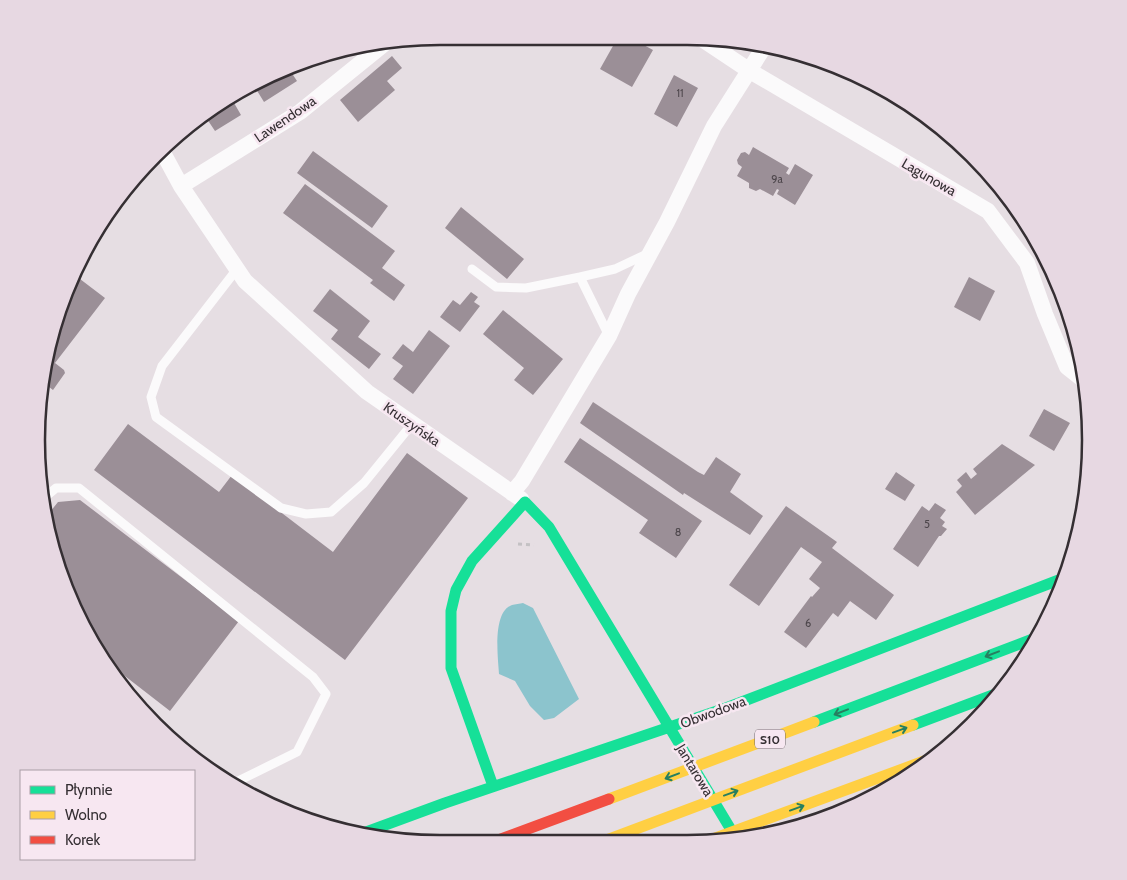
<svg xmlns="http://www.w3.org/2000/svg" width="1127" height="880" viewBox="0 0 1127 880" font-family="Cabin,sans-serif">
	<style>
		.water { fill: #8cc4cd }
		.building { fill: #9b8f97 }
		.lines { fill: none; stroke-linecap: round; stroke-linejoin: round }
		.path { stroke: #c4c1c4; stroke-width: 3; stroke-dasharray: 4 4; stroke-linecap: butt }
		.lane { stroke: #fbfafb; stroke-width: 9 }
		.street { stroke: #fbfafb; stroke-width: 16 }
		.fast { stroke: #16e098; stroke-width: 11 }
		.slow { stroke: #ffcf43; stroke-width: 11 }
		.jam { stroke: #f24e42; stroke-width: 11 }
		.oneway { stroke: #277f60 }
		.labels { text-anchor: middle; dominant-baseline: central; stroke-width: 5; stroke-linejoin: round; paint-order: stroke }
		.number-label { font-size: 11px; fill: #4e474c }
		.shield { fill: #f7e7f1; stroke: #6f666c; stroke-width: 1 }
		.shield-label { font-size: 12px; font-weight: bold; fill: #352f33 }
		.street-label { font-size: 14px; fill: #352f33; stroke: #f7e7f1 }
		.rim { fill: none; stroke: #352f33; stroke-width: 2.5 }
	</style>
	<rect width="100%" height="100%" fill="#e6dee3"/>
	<path class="water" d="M523,603L533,608L579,699L554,718L544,720L530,706L515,681L499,674C498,658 492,612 512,605C515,604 520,604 523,603Z"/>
	<path class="building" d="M618,37H629L653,50L632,87L600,69Z
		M392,56L402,68L387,81L395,90L358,122L340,100Z
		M289,69L297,81L264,102L253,84Z
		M674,75L698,88L677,127L654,114Z
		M230,96L241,115L215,131L205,116Z
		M753,147L789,168L786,173L789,175L795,164L813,175L795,205L777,194L779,190L777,189L773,196L760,189L756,191L749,188V183L737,176L742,167L738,164L737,160L741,153L745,152L749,155Z
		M313,151L388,206L372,228L297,173Z
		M305,184L395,251L382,268L405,285L394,301L370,283L373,280L283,213Z
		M461,207L524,259L507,279L445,228Z
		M969,277L995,291L980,321L954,307Z
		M80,279L105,298L55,363L64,370L65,373L53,390L44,383L50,336L66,297Z
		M330,289L370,321L358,337L381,354L369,369L331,339L338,330L313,311Z
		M471,292L478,297L474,302L480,306L460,332L440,317L453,300L460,305Z
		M503,310L563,359L533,395L514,380L524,368L483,334Z
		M429,330L450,346L413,394L393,379L403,366L392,358L403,344L413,352Z
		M593,402L698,472L704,475L716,457L741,474L730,492L763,516L750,535L684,493L683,495L580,423Z
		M1044,409L1070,423L1054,451L1029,436Z
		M128,424L219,492L232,475L333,552L407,453L468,498L345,660L94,470Z
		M580,438L702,521L676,558L639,533L648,520L564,462Z
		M1002,444L1035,465L975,515L956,492L962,486L957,480L966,472L971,479L977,474L973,469Z
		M896,472L915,485L905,501L885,489Z
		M80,500L239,621L170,711L112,666L110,669L90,642L50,545L46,517L58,502Z
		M935,503L946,510L940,518L945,522L942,526L947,529L941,536H939L918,567L893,549L922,506L929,511Z
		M786,506L837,542L832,548L894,595L876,620L850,601L838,617L833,613L806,648L784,632L811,596L812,597L820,588L809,579L822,562L801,547L759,606L729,585Z"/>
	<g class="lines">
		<path class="path" d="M518,544L534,545"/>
		<path class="lane" d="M237,269L162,366L151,397L156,417L281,508L306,514L331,512L364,483L412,424
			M472,269L496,287L526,288L580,277
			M609,336L580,277L615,269L649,253
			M44,498L56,488H79L313,677L326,694L297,752L232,784"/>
		<path class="street" d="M699,37L750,71L988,211L1027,263L1045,314L1067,367L1086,382
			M161,149L181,186L245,281L367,392L521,499
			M181,186L300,112L384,44
			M512,493L522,481L609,336L628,294L667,222L714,126L764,47"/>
		<path class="fast" d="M814,722L1038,637
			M913,725L1001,692
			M493,786L451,668V611L456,590L472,561L525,502L549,527L736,838
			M358,835L445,803L726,708L1064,578"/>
		<path class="slow" d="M609,799L814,722
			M604,841L913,725
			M702,843L935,757"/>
		<path class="jam" d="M501,839L609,799"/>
	</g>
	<defs><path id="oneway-shaft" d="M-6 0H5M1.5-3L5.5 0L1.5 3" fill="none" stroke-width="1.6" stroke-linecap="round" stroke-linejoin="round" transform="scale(1.25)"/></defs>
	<g class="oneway">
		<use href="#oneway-shaft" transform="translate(992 654) rotate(159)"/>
		<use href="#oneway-shaft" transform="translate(841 712) rotate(159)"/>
		<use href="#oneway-shaft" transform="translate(900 730) rotate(-20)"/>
		<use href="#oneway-shaft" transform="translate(672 776) rotate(159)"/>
		<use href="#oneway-shaft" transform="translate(731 793) rotate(-20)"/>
		<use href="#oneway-shaft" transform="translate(797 808) rotate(-20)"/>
	</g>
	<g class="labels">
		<g class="number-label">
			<text x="680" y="93">11</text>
			<text x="777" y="179">9a</text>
			<text x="927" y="524">5</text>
			<text x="678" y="532">8</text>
			<text x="808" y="623">6</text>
		</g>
		<rect class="shield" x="755" y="729.5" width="30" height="19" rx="4"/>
		<g class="shield-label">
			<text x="770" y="739">S10</text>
		</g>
		<g class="street-label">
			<text transform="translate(285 119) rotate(-34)">Lawendowa</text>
			<text transform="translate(929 177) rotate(30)">Lagunowa</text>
			<text transform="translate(412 424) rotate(35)">Kruszyńska</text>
			<text transform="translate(713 712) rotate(-20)">Obwodowa</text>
			<text transform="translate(695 770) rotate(59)">Jantarowa</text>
		</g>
	</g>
	<path d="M0 0H1127V880H0ZM440 45H687A395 395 0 0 1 1082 440V440A395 395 0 0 1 687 835H440A395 395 0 0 1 45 440V440A395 395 0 0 1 440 45Z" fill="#e7d8e2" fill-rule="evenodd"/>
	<path class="rim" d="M440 45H687A395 395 0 0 1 1082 440V440A395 395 0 0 1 687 835H440A395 395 0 0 1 45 440V440A395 395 0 0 1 440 45Z"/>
	<rect x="20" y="770" width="175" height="90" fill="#f7e7f1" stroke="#a99da5"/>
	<rect x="30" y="786" width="25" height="8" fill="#16e098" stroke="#a99da5"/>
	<text x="65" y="795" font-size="15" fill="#352f33">Płynnie</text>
	<rect x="30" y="811" width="25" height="8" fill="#ffcf43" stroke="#a99da5"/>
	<text x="65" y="820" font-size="15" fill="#352f33">Wolno</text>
	<rect x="30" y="836" width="25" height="8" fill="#f24e42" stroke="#a99da5"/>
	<text x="65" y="845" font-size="15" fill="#352f33">Korek</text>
</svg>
